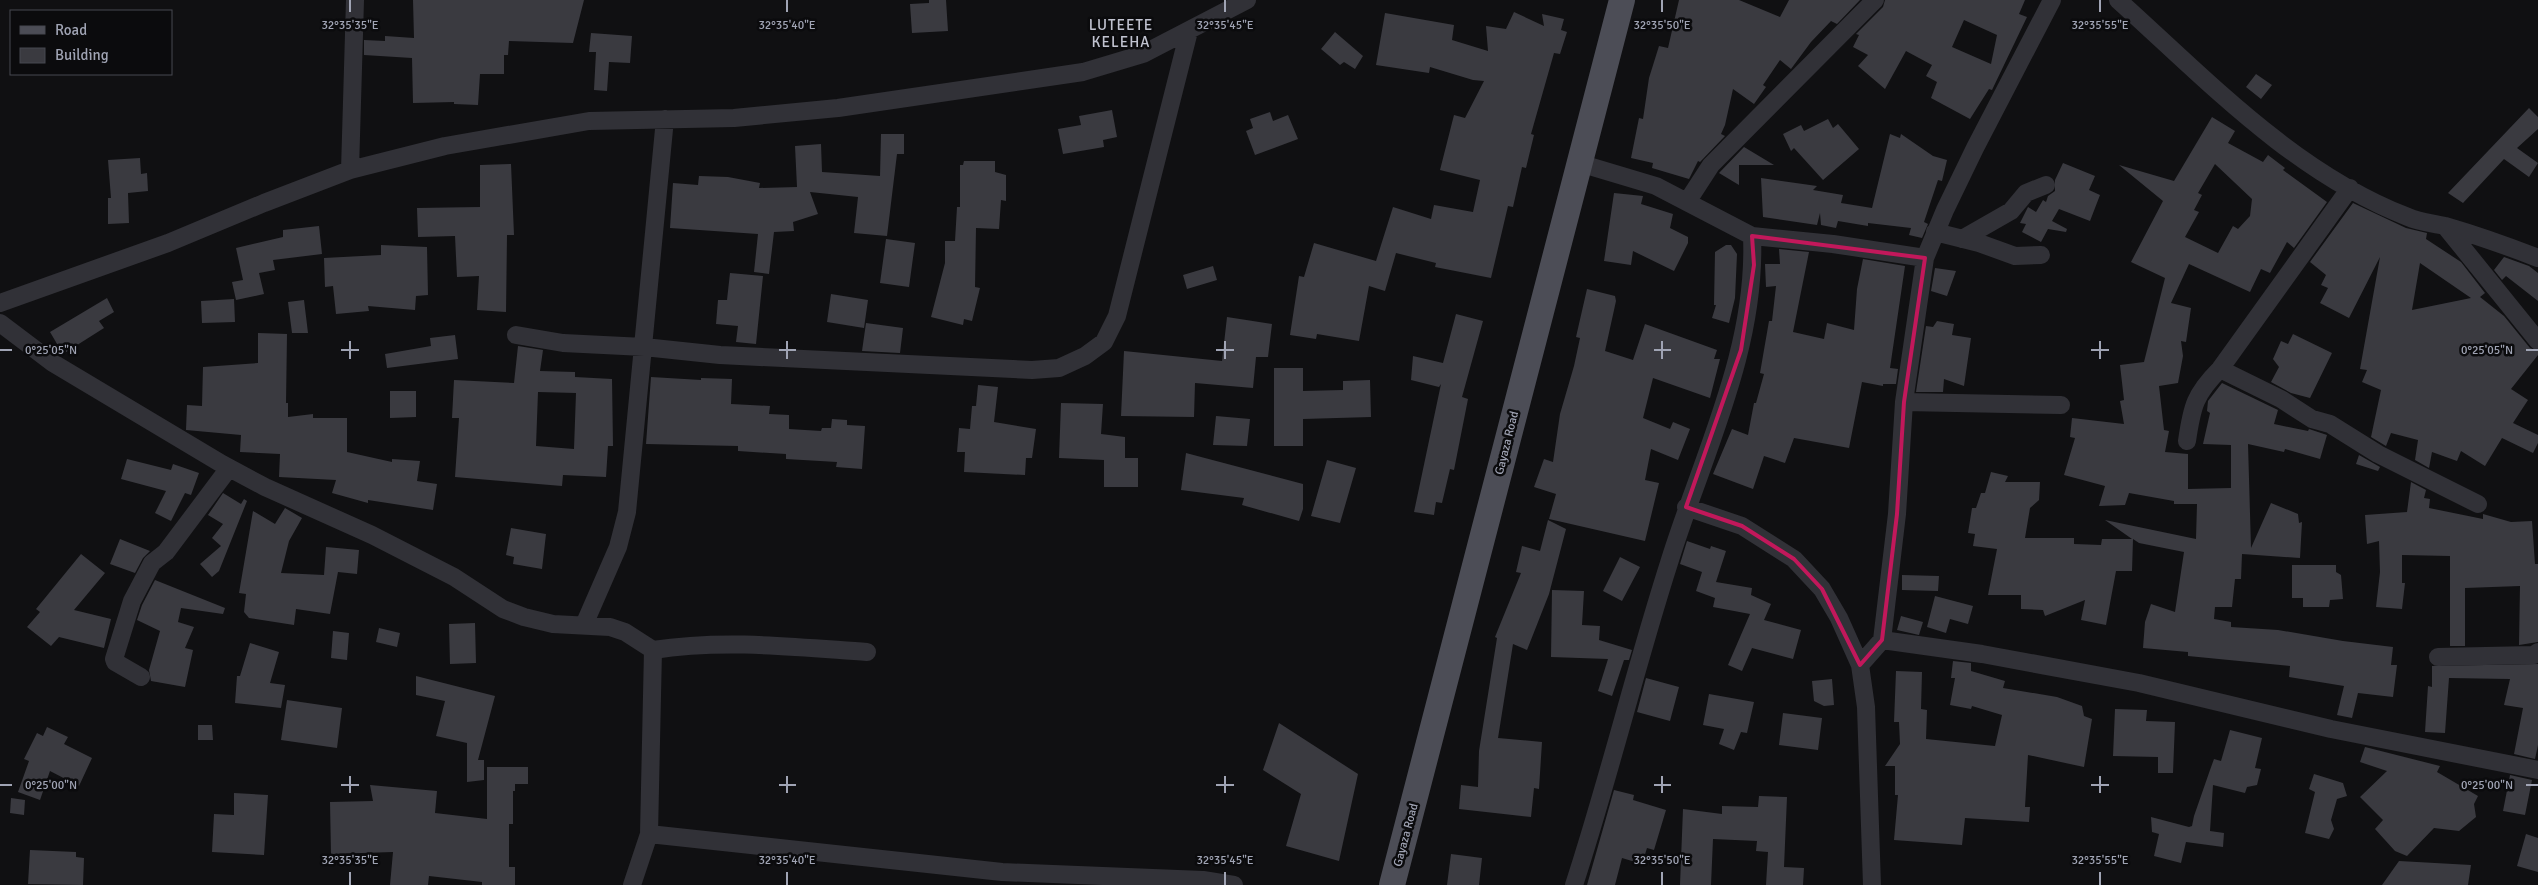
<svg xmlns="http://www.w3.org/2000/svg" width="2538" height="885" viewBox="0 0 2538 885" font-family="Signika,sans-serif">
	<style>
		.building { fill: #3a3a40; fill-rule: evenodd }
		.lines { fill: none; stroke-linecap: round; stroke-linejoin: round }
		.minor { stroke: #313137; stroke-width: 18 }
		.primary { stroke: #4c4d56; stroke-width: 26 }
		.marked { fill: none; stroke: #c2185b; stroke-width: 4; stroke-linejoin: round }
		.ticks { fill: none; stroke: #a0a4b4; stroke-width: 2 }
		.labels { text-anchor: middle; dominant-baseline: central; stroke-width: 5; stroke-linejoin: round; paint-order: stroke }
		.street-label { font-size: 12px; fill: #a0a4b4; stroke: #0b0b0d }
		.quarter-label { font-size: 15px; letter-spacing: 1px; fill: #c1c3d0; stroke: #0b0b0d }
		.ticks-label { font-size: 12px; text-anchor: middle; fill: #a0a4b4; stroke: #0b0b0d; stroke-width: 5; stroke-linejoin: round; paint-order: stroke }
	</style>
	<rect width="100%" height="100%" fill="#101012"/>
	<path class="building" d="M413,0H584L573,43L509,41L508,55H504V74H480L478,105L454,104V102L413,103L412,58L364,55V40L385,41V36L414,38Z
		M929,0H946L948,31L912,33L910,4L929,3Z
		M1679,0H1739L1780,17L1789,0H1860L1837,24L1831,21L1811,42L1791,69L1780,60L1763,85L1766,87L1754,104L1733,89L1725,125L1721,134L1725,136L1700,162L1698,161L1689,179L1652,168L1653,163L1631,158L1639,118L1643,119L1649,78L1659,46L1668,48Z
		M1885,0H2025L2019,14L2027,17L1992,90L1989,89L1970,119L1931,98L1937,82L1926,76L1932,65L1906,51L1885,89L1858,66L1868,55L1853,47L1859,35L1856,34L1883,7ZM1964,20L1997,35L1991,64L1952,47Z
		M1514,12L1544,26L1542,14L1564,19L1561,30L1567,32L1560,54L1554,53L1531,134L1534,135L1526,168L1522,167L1513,207L1508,206L1491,278L1435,267L1436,263L1396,253L1385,291L1369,286L1359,341L1317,334L1316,339L1290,335L1299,276L1304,277L1314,243L1376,261L1393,207L1431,219L1434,205L1473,212L1480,180L1440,170L1454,115L1465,118L1484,81L1473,80L1430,67L1429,73L1376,65L1385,13L1454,25L1452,40L1488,51L1486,26L1506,29Z
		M1335,32L1363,56L1355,69L1344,62L1340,65L1321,49Z
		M591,33L632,36L630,63L609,62L607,91L594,90L596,52H589Z
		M2256,74L2272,85L2261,99L2246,87Z
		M2529,108L2538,117V129L2517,148L2538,163L2529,177L2504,159L2463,203L2448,193Z
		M1112,110L1117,137L1103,140L1104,147L1063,154L1058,129L1081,125L1079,116Z
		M1270,112L1273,121L1288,115L1298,139L1255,155L1246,131L1253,128L1250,119Z
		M2212,117L2235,131L2228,143L2263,162L2268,155L2285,168L2283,170L2327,202L2294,248L2287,242L2270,273L2261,269L2250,292L2189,264L2171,303L2191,308L2186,342L2181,341L2183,356L2178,383L2159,386L2164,430L2169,431L2165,452L2188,454V489L2231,488V445L2203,444L2210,413L2207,411L2208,401L2222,383L2278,410L2274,424L2308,431L2309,429L2327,435L2320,459L2285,449L2284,452L2248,444L2251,548L2271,503L2298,514L2299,523L2302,522L2300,558L2242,554L2241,579H2235L2232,607H2215L2214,619L2231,622V627L2278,630L2343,641L2393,647L2391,665H2397L2393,697L2358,693L2352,718L2337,715L2344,686L2289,677L2290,666L2188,656V652L2143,648L2145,622L2151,604L2175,612L2184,552L2139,543L2133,539L2132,571H2116L2106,625L2081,620L2085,600L2045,616L2043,610L2021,609V595H1988L1997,549L1973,546L1975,534L1968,533L1972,508H1976L1981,493H1985L1991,472L2008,476L2005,482H2040L2039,500L2030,508L2025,538H2074V544L2101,545L2102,539H2132L2105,520L2196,539L2197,504H2174V501L2129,493L2125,505L2099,506L2105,486L2064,475L2075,438L2070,437L2072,418L2124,424L2120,401L2124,400L2120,365L2144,362L2165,278L2131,262L2163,201L2119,165L2174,181ZM2215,164L2252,199L2250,216L2238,229L2233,226L2218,253L2185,237L2199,212L2194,210L2202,195L2198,193Z
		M1828,119L1833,128L1838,124L1859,149L1823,180L1794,148L1791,151L1783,134L1801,125L1804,131Z
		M881,134H904V154H897L887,236L854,233L858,197L810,192L818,214L793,222L794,231L774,232L769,274L754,272L758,234L670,228L673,183L698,185L699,176L728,177L760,183L759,188L797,187L795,146L821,144L822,172L880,176Z
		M1890,134L1900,138L1901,134L1933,156L1947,160L1942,181L1938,180L1924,222L1928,224L1922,238L1909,235L1911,228L1868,223V226L1838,221L1836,228L1821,225L1820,213L1817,225L1763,217L1761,178L1817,186L1813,190L1843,195L1841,203L1872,208Z
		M1744,147L1774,165H1739V185L1719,173Z
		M140,158L141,174L147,173L148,191L128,193L129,223L108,224V198H111L108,160Z
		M964,161H995V172L1006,175V201L1001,200L999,229L976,228L975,287L980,288L972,321L964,319L963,325L931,317L945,263V241H955L957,207H960V165H963Z
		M2063,163L2095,176L2089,190L2100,195L2090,221L2059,209L2052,221L2067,229L2066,232L2048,229L2041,242L2022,232L2026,224L2020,223L2028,207L2036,212L2043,200L2046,202L2048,196L2055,191V180Z
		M511,164L514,235H507L506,312L477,310L479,276L457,277L455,236L418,237L417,208L480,207V165Z
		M1614,193L1643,196L1641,204L1673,214L1670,228L1688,237V243L1674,271L1633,251L1631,265L1604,261Z
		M2353,203L2406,228L2427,233L2426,239L2461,262L2485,293L2480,297L2504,316L2530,348L2538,351V355L2511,389L2528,400L2513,423L2538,435V443L2533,453L2502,438L2485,466L2461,451L2457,461L2432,452L2429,468L2415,460L2418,440L2391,433L2386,446L2371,437L2381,390L2362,382L2367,370L2360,369L2380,257L2349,318L2320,303L2328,288L2321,285L2326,275L2310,262ZM2420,263L2471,298L2412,310Z
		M319,226L322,254L273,260L275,270L259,273L264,294L236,300L232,282L243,280L236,248L283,237V230Z
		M886,239L915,243L909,287L880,283Z
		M381,245L427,247L428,295L416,296L415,310L368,306L369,311L336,314L333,286L325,287L324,258L381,255Z
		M1726,245H1731L1737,254L1735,298L1729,323L1712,318L1716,305H1714L1715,252Z
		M1779,249L1809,252L1793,332L1824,339L1827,323L1854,330L1857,289L1863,259L1905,266L1890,368L1898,369L1896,384H1883V386L1862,382L1849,448L1794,438L1785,463L1764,456L1753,489L1713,474L1732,429L1748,435L1754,403H1756L1764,374L1760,373L1769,321H1772L1776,286L1766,287L1765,264H1780Z
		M2504,257L2529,266L2538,273V301L2506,276L2502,280L2494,270Z
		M1213,266L1217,280L1187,289L1183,275Z
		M1935,268L1956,271L1947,296L1931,291Z
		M730,273L763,276L756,344L736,342L738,326L716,324L718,300H727Z
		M1587,289L1615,296L1616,301L1605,351L1633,360L1645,324L1717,350L1714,359H1720L1710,398L1653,378L1643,418L1670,429L1673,422L1690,429L1678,460L1651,449L1645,480L1659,483L1645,541L1549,519L1556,494L1534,487L1544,459L1553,462L1560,414L1574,366L1580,338L1576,337Z
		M831,294L868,300L864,328L827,322Z
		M107,298L114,312L99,321L104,328L63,354L50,332Z
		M234,299L235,322L202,323L201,301Z
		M304,300L308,333H292L288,302Z
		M1456,314L1483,321L1462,397L1468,399L1454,470L1450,469L1442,503L1436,502L1434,515L1414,512L1441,384L1439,387L1411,380L1413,356L1443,363Z
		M1227,317L1272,324L1268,357H1256L1253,388L1195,383L1194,417L1121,416L1124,351L1222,361Z
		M1937,321L1954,324L1952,335L1971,338L1964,386L1944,379L1943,392H1916L1926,326L1933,327Z
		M866,323L903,328L900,353L862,351Z
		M258,333L287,334L286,403H288V417L313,414V418H347V452L392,462V459L420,461L417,481L437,484L433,510L368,500V503L332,493L336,480L279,477L280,454L240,452L241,435L186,430L187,405L202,406L203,367L258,363Z
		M2293,334L2332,353L2310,398L2291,393L2271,382L2279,367L2273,359L2281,341L2288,344Z
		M455,335L458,359L387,368L385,354L431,346L430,338Z
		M518,346L543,350L540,371L575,372V377L612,379L613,446H608L606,477L563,475L562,486L455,477L459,418H452L454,380L514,383ZM538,392L576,393L574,449L536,446Z
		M1274,368H1303V391L1343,390V381L1370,380L1371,417L1303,419V446H1274Z
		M651,377L701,380V378L732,379L731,404L770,406L769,414L789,415V429L821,431L822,428H831L832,419L847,420V425L865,426L862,469L836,467L837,462L786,459V454L738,451V446L646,444Z
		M978,385L998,387L994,422L1036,429L1032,458H1026L1025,475L964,472L965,452H957L959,428L970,429L972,406H976Z
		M390,391H416V417L390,418Z
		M1061,403L1103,404L1101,434L1125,437V458H1138V487H1104V460L1059,458Z
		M1216,416L1250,419L1247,446L1213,445Z
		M1186,453L1303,484V509L1299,521L1242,505L1244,498L1181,490Z
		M2359,455L2380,467L2378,471L2356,464Z
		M127,459L171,470L173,464L199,473L191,495L185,493L171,521L155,513L166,491L121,479Z
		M1327,460L1356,468L1340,523L1311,516Z
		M2411,482L2426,490L2424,498L2430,499L2429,508L2483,519V514L2511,522L2532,521L2535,564H2538V642L2519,645L2520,586L2465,588V646H2450V556L2402,555V583H2405L2402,609L2376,607L2380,572L2379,541L2367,544L2365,515L2407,512Z
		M223,493L241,504L244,499L247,501L219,571L212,577L200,564L221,546L212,538L223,524L208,515Z
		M285,508L302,518L289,541L281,573L324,575L326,547L359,550L357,574L338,572L330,614L296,609L294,625L249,618L244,612L246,594L239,593L253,511L275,524Z
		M1548,520L1566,529L1549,594L1527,650L1513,644L1498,738L1542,742L1539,789L1534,788L1531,817L1459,809L1461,785L1478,787L1479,751L1497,638L1495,637L1521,573L1516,572L1522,546L1540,551Z
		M511,528L546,534L542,569L513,564L514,557L506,555Z
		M120,539L150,551L143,558L135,573L110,564Z
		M1687,541L1710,549L1711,546L1726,551L1716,582L1752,588L1751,595L1771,604L1764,620L1801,630L1793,659L1752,648L1742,671L1728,665L1750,614L1713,607L1715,598L1696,591L1702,572L1680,564Z
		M81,554L105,573L74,610L111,619L104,648L59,637L51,646L27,627L40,612L36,609Z
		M1620,557L1640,567L1622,601L1603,591Z
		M2292,565H2336V572L2341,575L2343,599L2330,600L2329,607H2303V598H2292Z
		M1902,575L1939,576L1938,591L1902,590Z
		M155,580L225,608L223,614L181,608L178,622L194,627L185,648L193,650L185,687L151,681L149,670L160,631L137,620L142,605Z
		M1552,590L1584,591L1582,625L1600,626L1599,640L1632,650L1629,660H1624L1612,696L1598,691L1608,659L1551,657Z
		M1935,596L1973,606L1968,624L1950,619L1946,633L1927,627Z
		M1901,616L1923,622L1919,635L1897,630Z
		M475,623L476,663L450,664L449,624Z
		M379,628L400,633L397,647L376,642Z
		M333,631L349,633L347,660L331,658Z
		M250,643L279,652L270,683L285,685L281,708L235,703L237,676H240Z
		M1953,661L1971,663V671L2005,681L2003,688L2057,697L2082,706L2084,716L2092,719L2084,767L2028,755L2025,807H2030L2029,822L1965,818L1962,845L1894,840L1898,795H1895V766H1885L1900,744L1899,722H1894L1896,671L1922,672L1921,709L1927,710L1926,739L1995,746L2002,715L1972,706L1971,709L1950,705L1955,678H1951Z
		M2538,664V745L2535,759L2514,754L2523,708L2504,705L2510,679L2449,678L2445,733L2425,732L2428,686L2432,687V666Z
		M416,676L495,696L478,760H484V780L467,782V743L436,736L445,701L416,695Z
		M1646,678L1679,687L1670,721L1637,712Z
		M1832,679L1834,705L1824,706L1814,701L1812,681Z
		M1709,694L1754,702L1747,733L1741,732L1734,750L1719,744L1724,729L1703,725Z
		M287,700L342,708L337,748L281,740Z
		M2115,709L2147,710L2146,721L2175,722L2173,773H2158V757L2113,756Z
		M1783,713L1822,718L1818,750L1779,745Z
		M1279,723L1358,774L1339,861L1286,846L1301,794L1263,770Z
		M198,725H212L213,740H198Z
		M47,727L68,737L64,744L92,758L79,786L50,771L40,800L18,792L29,761L24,759L37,733L43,736Z
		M2230,730L2262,738L2255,768L2261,769L2257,785L2247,787L2245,793L2213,785L2210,831L2224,833L2223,847L2186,842L2181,863L2154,856L2159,834L2152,832L2151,817L2189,827L2192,826L2194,816L2210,770L2214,759L2221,761Z
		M2365,747L2440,766L2437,772L2478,796L2474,804L2476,817L2459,831L2434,828L2407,856L2395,851L2375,829L2383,820L2360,797L2387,771L2360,762Z
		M487,767H528V784H515V791H513V824H509V867H515V885H482V882L429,876L428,885H390L393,852L331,854L330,802L373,801L370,785L437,791L435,813L487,819Z
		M2314,774L2343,783L2347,796L2337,799L2331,820L2334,829L2329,839L2305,833L2315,792L2309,789Z
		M2510,775L2532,780L2525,815L2503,811Z
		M1614,790L1634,795L1633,800L1666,810L1654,850L1647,848L1642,864L1622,858L1615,885H1587Z
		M234,793L268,795L264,855L212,852L214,814L234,815Z
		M1759,796L1787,797L1784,867L1804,868L1803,885H1766L1768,852L1756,851L1757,841L1713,839L1711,885H1680L1683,809L1722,814V806L1758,807Z
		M11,798L25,800L24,815L10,813Z
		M2526,834L2538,838V872L2517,866Z
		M30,850L76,852V857L84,858L83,885L28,884Z
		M1451,854L1482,858L1479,885H1447Z
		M2399,861L2471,865L2468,885H2382Z"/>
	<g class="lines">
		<path class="minor" d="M2118,0C2207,80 2294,173 2408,217C2419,222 2432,223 2445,226C2476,235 2507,246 2538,258
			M350,170L355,0
			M1687,202L1711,165L1875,0
			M2445,226L2538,341
			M1935,232L1979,243L2015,256L2041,255
			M1752,236L1833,244L1925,258
			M1962,239L2011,211L2026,193L2046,185
			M0,303L168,243L264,203L350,170L445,146L589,121L734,118L838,108L1083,72L1143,54L1247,0
			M0,323L53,363L222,464L265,487L372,535L454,577L503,609L524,617L553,624L610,627L625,632L653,650C724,639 795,647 867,652
			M516,335L563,343L644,347L720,355L1032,370L1059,368L1085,356L1104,342L1117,316L1189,31
			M2220,369L2281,399L2312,419L2330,424L2378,454L2478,504
			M1904,402L2061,405
			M2187,441C2192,406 2195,394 2220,369L2350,188
			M1686,507L1742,526L1794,559L1822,589L1839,618L1860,665L1866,707L1872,885
			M584,625L618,547L627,512L665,119
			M1882,640L1982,654L2139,683L2331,729L2538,770
			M2438,657L2534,655L2538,652
			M1860,665L1882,640L1897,514L1904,402L1925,258L1945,210L1975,148L2052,0
			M141,677L115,662L114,659L132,601L152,563L166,552L229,468
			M649,834L1002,872L1203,880L1234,885
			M632,885L649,834L653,650
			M1574,885C1609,778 1635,669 1669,563C1702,456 1757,350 1752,236L1656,186L1579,163"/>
		<path class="primary" d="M1392,885L1622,0"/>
	</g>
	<path class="marked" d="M1752,236L1925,258L1904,402L1897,514L1882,640L1860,665L1822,589L1794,559L1742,526L1686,507L1741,350L1754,265Z"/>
	<path class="ticks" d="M350,0V12M787,0V12M1225,0V12M1662,0V12M2100,0V12M350,341V359M787,341V359M1225,341V359M1662,341V359M2100,341V359M0,350H12M341,350H359M779,350H796M1216,350H1234M1654,350H1671M2091,350H2109M2526,350H2538M350,776V793M787,776V793M1225,776V793M1662,776V793M2100,776V793M0,785H12M341,785H359M779,785H796M1216,785H1234M1654,785H1671M2091,785H2109M2526,785H2538M350,872V885M787,872V885M1225,872V885M1662,872V885M2100,872V885"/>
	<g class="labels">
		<g class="street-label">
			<text transform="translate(1507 443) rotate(-76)">Gayaza Road</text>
			<text transform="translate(1406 835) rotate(-75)">Gayaza Road</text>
		</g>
		<g class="quarter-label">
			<text x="1121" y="25">LUTEETE<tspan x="1121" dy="17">KELEHA</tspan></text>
		</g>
	</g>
	<g class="ticks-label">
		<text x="350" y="29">32°35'35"E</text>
		<text x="787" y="29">32°35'40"E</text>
		<text x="1225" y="29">32°35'45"E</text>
		<text x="1662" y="29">32°35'50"E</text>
		<text x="2100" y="29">32°35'55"E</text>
		<text x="51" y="354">0°25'05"N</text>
		<text x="2487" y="354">0°25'05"N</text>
		<text x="51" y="789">0°25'00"N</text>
		<text x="2487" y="789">0°25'00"N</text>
		<text x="350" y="864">32°35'35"E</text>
		<text x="787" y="864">32°35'40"E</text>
		<text x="1225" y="864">32°35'45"E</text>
		<text x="1662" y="864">32°35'50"E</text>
		<text x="2100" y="864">32°35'55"E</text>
	</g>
	<rect x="10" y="10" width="162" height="65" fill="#0b0b0d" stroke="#474850"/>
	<rect x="20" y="26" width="25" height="8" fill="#4c4d56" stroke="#474850"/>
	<text x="55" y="35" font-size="15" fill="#a0a4b4">Road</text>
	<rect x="20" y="48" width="25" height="15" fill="#3a3a40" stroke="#474850"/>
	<text x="55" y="60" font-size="15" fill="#a0a4b4">Building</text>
</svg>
